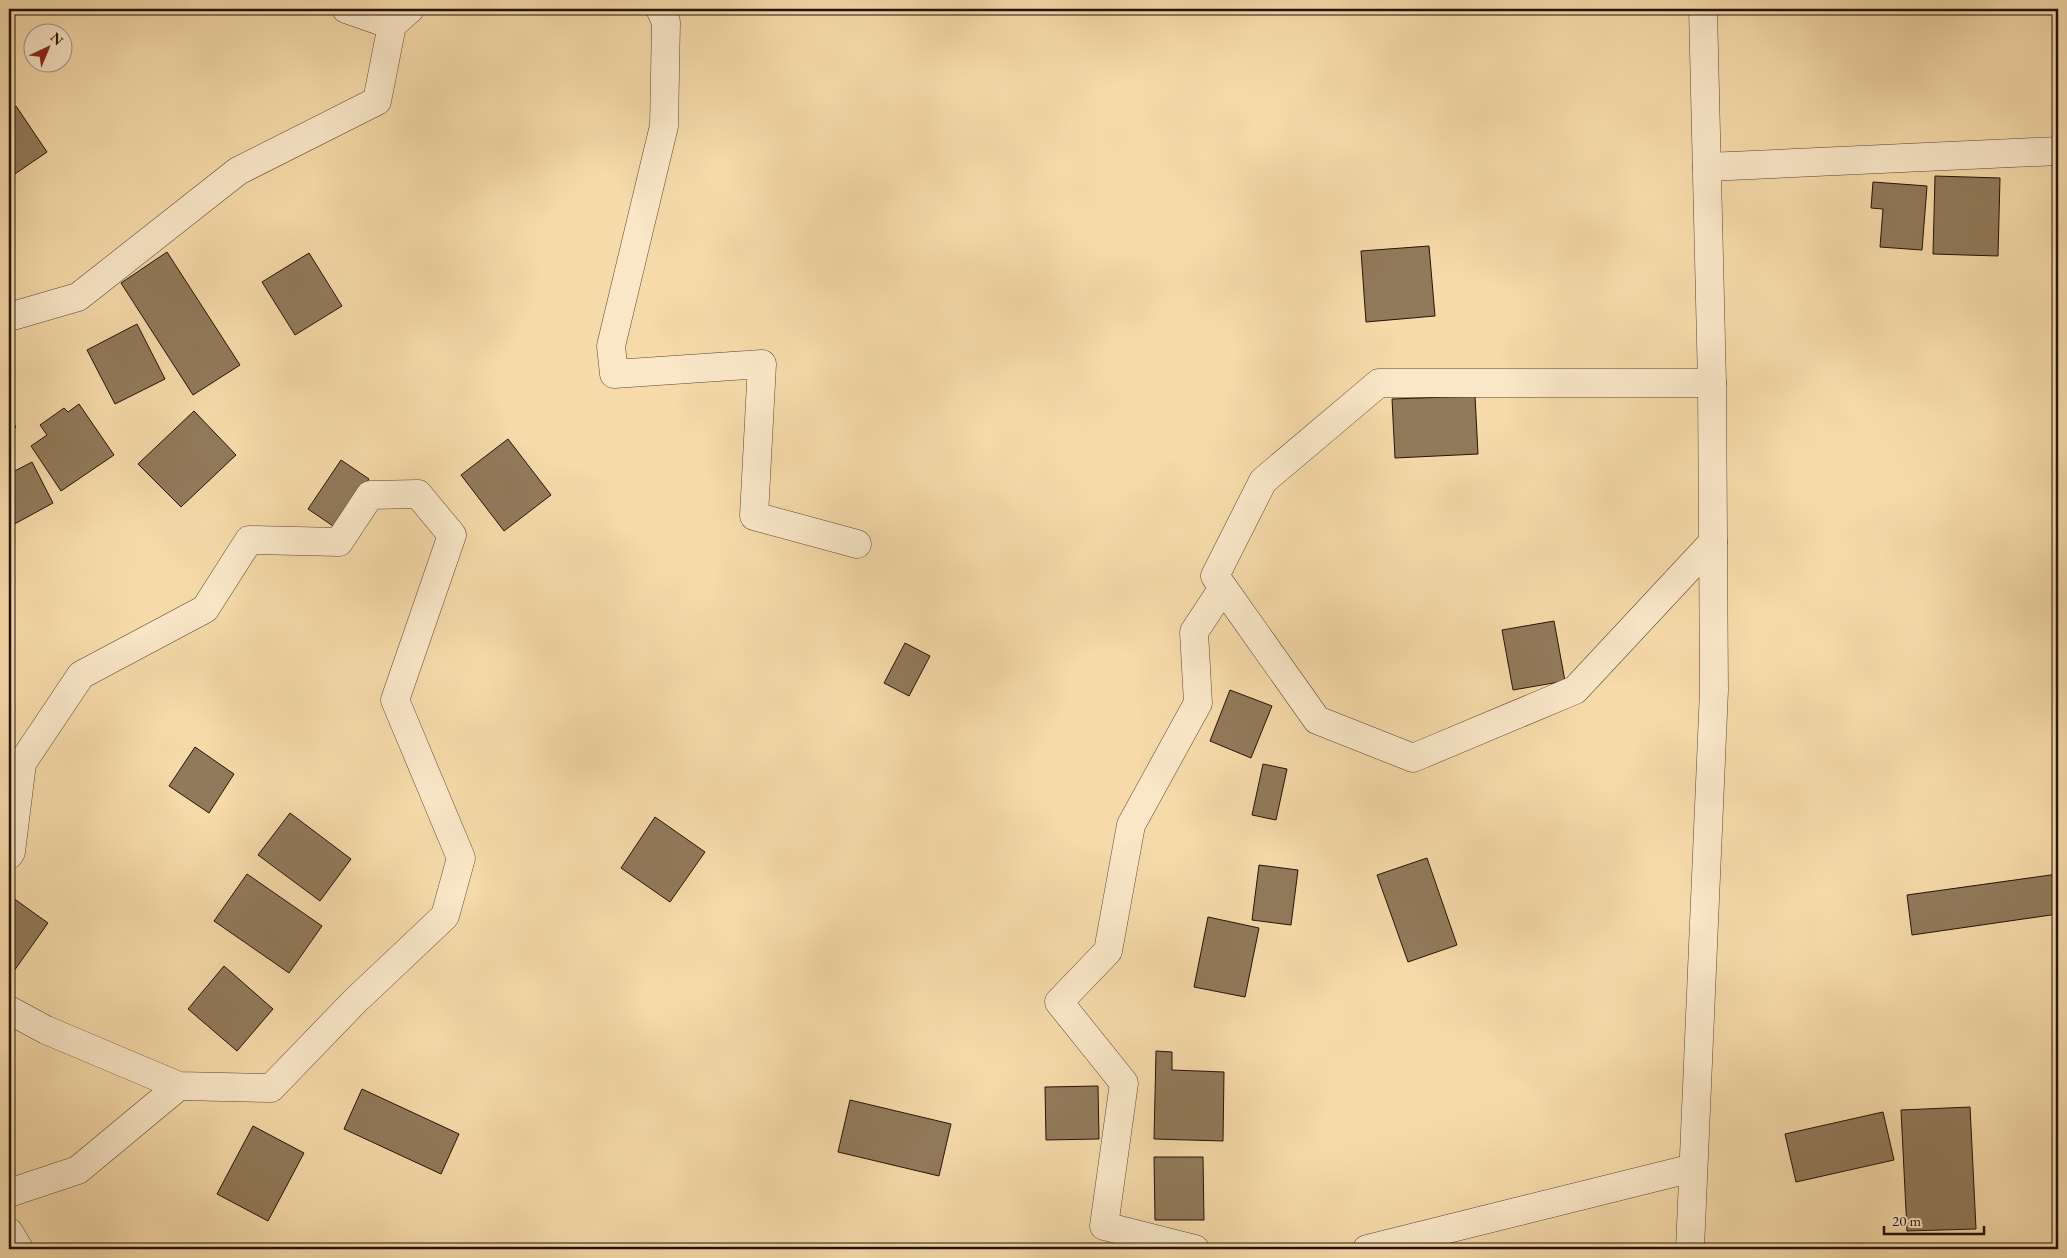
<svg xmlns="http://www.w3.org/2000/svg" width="2067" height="1258" viewBox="0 0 2067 1258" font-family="'EB Garamond',serif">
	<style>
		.building { fill: #917a5b; stroke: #231205 }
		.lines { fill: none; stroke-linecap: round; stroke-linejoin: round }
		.minor-casing { stroke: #58442e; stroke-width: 29 }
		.tertiary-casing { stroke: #58442e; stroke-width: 29 }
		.minor { stroke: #f9e7c8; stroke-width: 28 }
		.tertiary { stroke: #f9e7c8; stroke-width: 28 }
	</style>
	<rect width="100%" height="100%" fill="#f6daaa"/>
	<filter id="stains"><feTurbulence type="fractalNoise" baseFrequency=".004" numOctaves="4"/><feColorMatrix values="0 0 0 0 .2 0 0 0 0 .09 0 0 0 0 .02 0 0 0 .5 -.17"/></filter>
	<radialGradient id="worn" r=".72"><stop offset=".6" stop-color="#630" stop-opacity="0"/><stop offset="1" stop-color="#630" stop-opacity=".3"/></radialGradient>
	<path class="building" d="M16,106L47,152L9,178V110Z
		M1935,176L2000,178L1998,256L1933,254Z
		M1873,182L1927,186L1922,250L1880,247L1883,209L1871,208Z
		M1429,246L1435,316L1366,322L1361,251Z
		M167,252L240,365L193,395L121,283Z
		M309,253L342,306L295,335L262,282Z
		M137,324L165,379L115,404L87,350Z
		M1475,396L1478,454L1395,458L1392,399Z
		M79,404L114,455L61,491L31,446L47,435L40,425L64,408L68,412Z
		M194,411L236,455L181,507L138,464Z
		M9,417L16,427L9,432Z
		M508,439L551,495L504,531L461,475Z
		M341,460L369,479L336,528L308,509Z
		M32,462L53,503L9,527V474Z
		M1554,621L1565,681L1513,690L1502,630Z
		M905,643L930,656L909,696L884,683Z
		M1230,690L1272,706L1251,758L1210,741Z
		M195,747L234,774L209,813L169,786Z
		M1263,764L1287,769L1276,820L1252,815Z
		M290,813L351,859L320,901L258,855Z
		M655,817L705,852L670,902L621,868Z
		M1427,858L1457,945L1408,962L1377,875Z
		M1259,865L1298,870L1291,925L1252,920Z
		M247,874L322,926L289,973L214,921Z
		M2058,874V914L1912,935L1907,895Z
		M9,895L48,923L9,978Z
		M1208,917L1259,928L1245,997L1194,987Z
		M224,966L273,1009L237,1051L188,1009Z
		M1156,1051L1172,1052V1070L1224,1072L1223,1141L1154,1139Z
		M1098,1086L1099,1139L1046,1140L1045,1087Z
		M362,1089L459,1134L441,1174L344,1129Z
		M850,1100L951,1124L939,1176L838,1152Z
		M1970,1107L1976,1229L1907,1231L1901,1110Z
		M1883,1112L1894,1160L1796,1182L1785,1134Z
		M253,1126L304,1153L268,1221L217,1194Z
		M1154,1157H1203L1204,1220H1155Z"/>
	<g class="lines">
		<g class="minor-casing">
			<path id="minor" d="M346,9L392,25L410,9
				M660,9L666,22L664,126L611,346L614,374L762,364L754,516L857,544
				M1707,167L2058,151
				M9,317L78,297L238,171L377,101L392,25
				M1712,383H1379L1263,481L1215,576L1317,720L1413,758L1575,690L1713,542
				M9,855L11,852L22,763L81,675L205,609L249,540L339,542L370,495L418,494L452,535L395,700L461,858L445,916L355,1001L271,1088L179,1086L78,1170L9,1193
				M9,1010L46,1030L179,1086
				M9,1232L19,1249
				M1195,1249L1104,1226L1124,1083L1059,1002L1108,951L1131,825L1198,703L1194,632L1223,588
				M1367,1249L1693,1168"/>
		</g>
		<g class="tertiary-casing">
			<path id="tertiary" d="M1690,1249L1714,690L1712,383L1703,9"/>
		</g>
		<use href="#minor" class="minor"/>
		<use href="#tertiary" class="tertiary"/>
	</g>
	<rect width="2067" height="1258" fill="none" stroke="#f6daaa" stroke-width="30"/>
	<rect x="10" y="10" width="2047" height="1238" fill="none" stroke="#231205" stroke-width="2.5"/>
	<rect x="15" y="15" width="2037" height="1228" fill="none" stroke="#231205"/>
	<g transform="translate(48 48) rotate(44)"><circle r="24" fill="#f9e7c8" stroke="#a3927a"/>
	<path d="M0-4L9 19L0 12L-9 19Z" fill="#8f2418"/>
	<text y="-8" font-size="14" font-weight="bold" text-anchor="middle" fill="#231205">N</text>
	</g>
	<path d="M1884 1226v8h100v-8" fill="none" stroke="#231205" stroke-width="2.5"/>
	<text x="1892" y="1226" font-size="15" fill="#231205" stroke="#f9e7c8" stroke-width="4" paint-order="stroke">20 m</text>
	<rect width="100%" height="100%" filter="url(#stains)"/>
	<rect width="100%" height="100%" fill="url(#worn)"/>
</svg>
